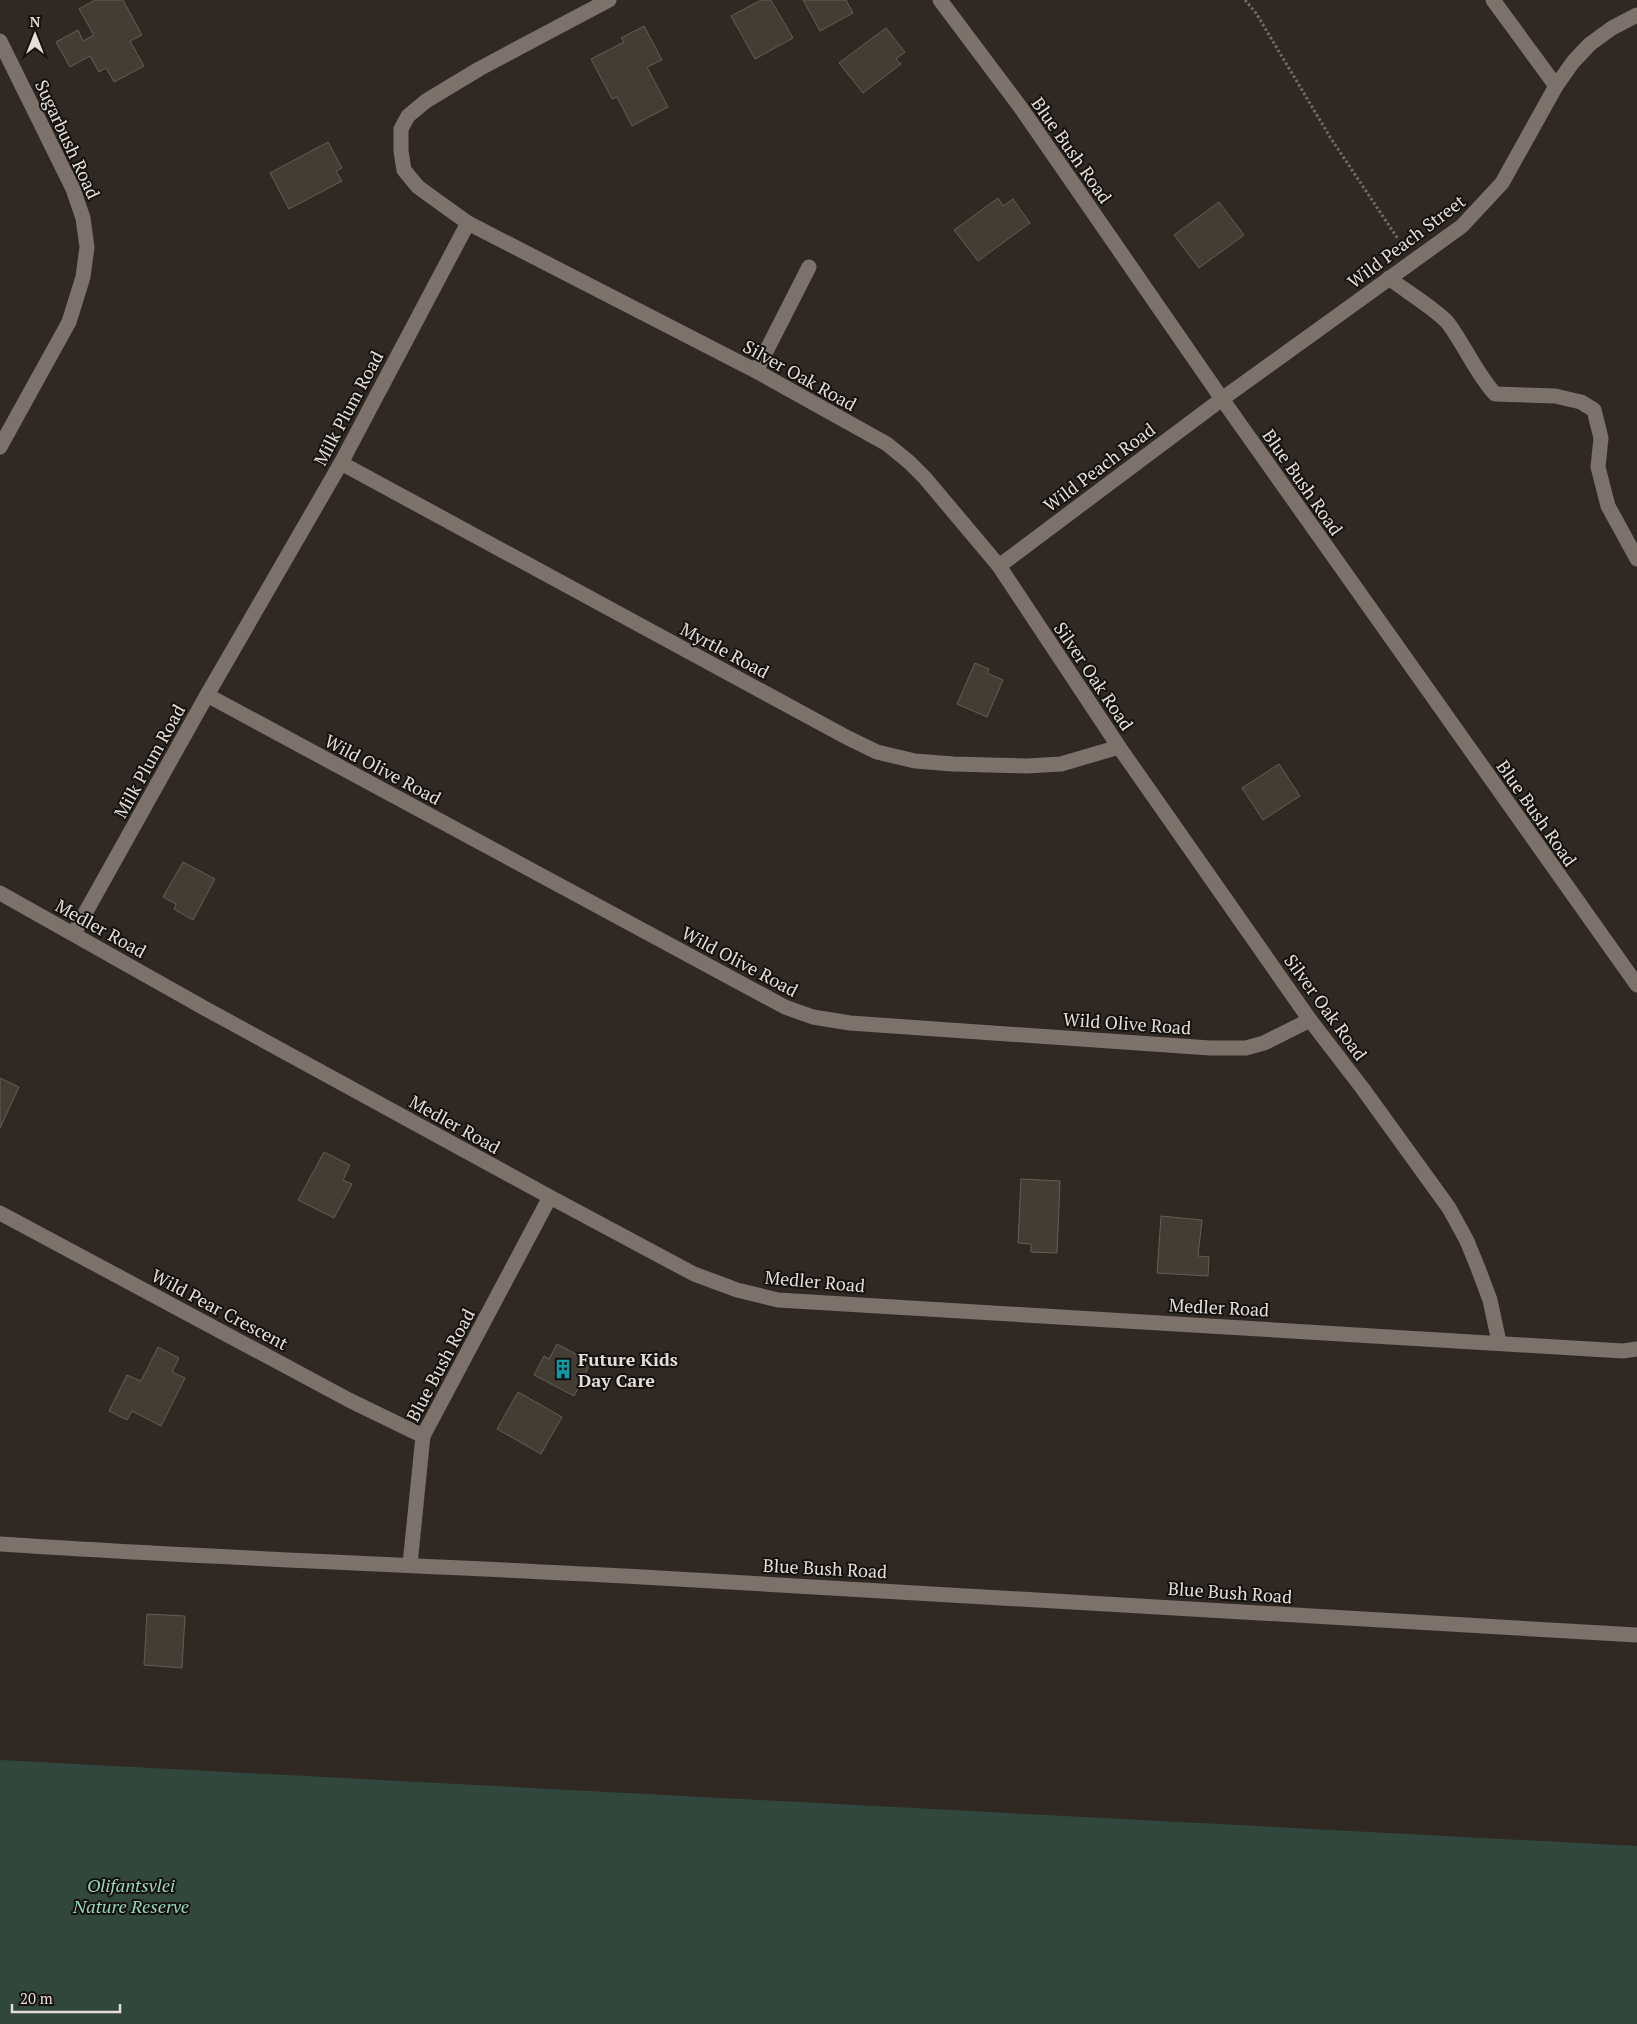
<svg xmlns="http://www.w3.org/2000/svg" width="1637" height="2024" font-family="'PT Serif',serif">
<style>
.green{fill:#31473d}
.building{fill:#433d34;stroke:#645d54}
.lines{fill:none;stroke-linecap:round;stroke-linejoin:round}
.path{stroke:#726b65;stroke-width:3;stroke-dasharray:2.5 2.5;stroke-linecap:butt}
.street{stroke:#7c726b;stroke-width:15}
.labels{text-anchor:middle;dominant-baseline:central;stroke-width:4;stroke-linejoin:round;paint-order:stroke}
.street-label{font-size:18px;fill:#e4deda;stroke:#15110f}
.poi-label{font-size:18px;font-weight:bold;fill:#e4deda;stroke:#15110f;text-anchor:start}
.park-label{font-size:18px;font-style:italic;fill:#95d8ba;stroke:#15110f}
</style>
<rect width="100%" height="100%" fill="#302822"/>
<path class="green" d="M 0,1760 L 1637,1846 L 1637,2024 L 0,2024 Z"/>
<g class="building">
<path d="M 95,0 L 123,0 L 142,35 L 130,41 L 144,66 L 114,82 L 106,68 L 99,72 L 90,56 L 70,67 L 56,42 L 78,30 L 83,41 L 94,35 L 79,9 Z"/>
<path d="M 761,0 L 771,0 L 793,38 L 755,59 L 731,16 Z"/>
<path d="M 803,0 L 846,0 L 853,13 L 820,31 Z"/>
<path d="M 644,26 L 662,60 L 647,67 L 668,107 L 632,126 L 617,97 L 612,99 L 591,59 L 624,42 L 621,38 Z"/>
<path d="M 886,28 L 905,52 L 896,59 L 901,64 L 863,93 L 839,63 Z"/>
<path d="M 328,142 L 342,168 L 336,171 L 342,181 L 289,209 L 270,173 Z"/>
<path d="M 998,198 L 1003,206 L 1013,199 L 1030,223 L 978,261 L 954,230 Z"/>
<path d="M 1219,202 L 1244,235 L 1199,268 L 1174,235 Z"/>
<path d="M 975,663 L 989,669 L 987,673 L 1003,680 L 987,717 L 957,704 Z"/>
<path d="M 1279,764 L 1300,796 L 1263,820 L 1242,788 Z"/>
<path d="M 183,862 L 215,879 L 193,920 L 174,909 L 176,904 L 163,897 Z"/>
<path d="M 0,1078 L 19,1087 L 0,1128 Z"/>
<path d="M 324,1152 L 350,1165 L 343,1180 L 352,1184 L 334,1218 L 298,1200 Z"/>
<path d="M 1021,1179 L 1060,1181 L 1057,1253 L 1031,1252 L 1031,1244 L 1018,1243 Z"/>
<path d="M 1161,1216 L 1202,1220 L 1198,1256 L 1209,1257 L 1208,1276 L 1157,1273 Z"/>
<path d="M 557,1344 L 591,1362 L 574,1396 L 534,1375 L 544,1356 L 549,1359 Z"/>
<path d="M 158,1347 L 179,1358 L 172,1372 L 185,1378 L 161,1426 L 132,1411 L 127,1420 L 109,1411 L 127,1375 L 141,1381 Z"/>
<path d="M 518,1392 L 562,1417 L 541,1454 L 497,1429 Z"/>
<path d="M 147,1614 L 185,1616 L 182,1668 L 144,1665 Z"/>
</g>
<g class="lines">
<path class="path" d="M 1245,0 L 1256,13 L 1330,137 L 1398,239"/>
<g class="street">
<path d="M 609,0 L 479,69 L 426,101 L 408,116 L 401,129 L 401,151 L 404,170 L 418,187 L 468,223 L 756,371 L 887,444 L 909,462 L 925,478 L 999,566 L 1119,747 L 1310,1020 L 1363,1089 L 1449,1208 L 1467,1241 L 1478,1268 L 1490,1300 L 1499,1342"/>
<path d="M 940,0 L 1021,108 L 1222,399 L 1637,985"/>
<path d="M 1493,0 L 1556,86"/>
<path d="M 0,41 L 73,189 L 83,218 L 87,247 L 83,277 L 69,322 L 0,447"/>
<path d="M 1389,278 C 1404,290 1437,310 1448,323 C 1465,346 1476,373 1495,394 L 1555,396 L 1581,402 L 1594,410 L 1601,438 L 1598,467 L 1608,506 L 1637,559"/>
<path d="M 756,371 L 809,267"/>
<path d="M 341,463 L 848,738 L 877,752 L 915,761 L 953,764 L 1027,766 L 1061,764 L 1119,747"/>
<path d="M 999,566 L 1222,399 L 1462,226 L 1502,183 L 1556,86 L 1573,62 L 1590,44 L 1612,28 L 1637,15"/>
<path d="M 207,695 L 785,1007 L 813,1017 L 850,1023 L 1210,1048 L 1246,1048 L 1264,1043 L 1310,1020"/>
<path d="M 0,893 L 206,1009 L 550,1197 L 694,1274 L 737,1290 L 778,1300 L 1623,1351 L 1637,1349"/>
<path d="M 74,933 L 207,695 L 341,463 L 468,223"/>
<path d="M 0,1213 L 349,1400 L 423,1436"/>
<path d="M 0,1544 C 208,1558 417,1565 625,1576 C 963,1594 1300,1616 1637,1635"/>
<path d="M 410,1564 L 423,1436 L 550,1197"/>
</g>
</g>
<defs>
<symbol id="building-bare" viewBox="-9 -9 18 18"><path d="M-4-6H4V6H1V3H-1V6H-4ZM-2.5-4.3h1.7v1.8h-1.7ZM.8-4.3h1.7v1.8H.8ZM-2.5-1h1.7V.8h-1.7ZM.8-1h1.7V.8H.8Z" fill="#0f9aa8" stroke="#15110f" stroke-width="2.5" paint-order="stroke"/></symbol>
</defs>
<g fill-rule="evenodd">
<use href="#building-bare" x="549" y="1355" width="28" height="28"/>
</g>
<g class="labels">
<g class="street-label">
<text transform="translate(68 139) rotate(65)">Sugarbush Road</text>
<text transform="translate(1072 150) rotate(55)">Blue Bush Road</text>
<text transform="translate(1406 241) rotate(-37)">Wild Peach Street</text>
<text transform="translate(800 375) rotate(29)">Silver Oak Road</text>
<text transform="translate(348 408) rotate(-62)">Milk Plum Road</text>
<text transform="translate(1099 467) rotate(-37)">Wild Peach Road</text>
<text transform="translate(1303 482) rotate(55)">Blue Bush Road</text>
<text transform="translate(725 650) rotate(28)">Myrtle Road</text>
<text transform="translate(1094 676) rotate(56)">Silver Oak Road</text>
<text transform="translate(149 761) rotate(-61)">Milk Plum Road</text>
<text transform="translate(383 769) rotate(28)">Wild Olive Road</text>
<text transform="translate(1537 813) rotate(55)">Blue Bush Road</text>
<text transform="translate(101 928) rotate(29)">Medler Road</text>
<text transform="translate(740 961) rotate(28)">Wild Olive Road</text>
<text transform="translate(1326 1007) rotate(54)">Silver Oak Road</text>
<text transform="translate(1127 1023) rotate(4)">Wild Olive Road</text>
<text transform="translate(455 1124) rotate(29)">Medler Road</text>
<text transform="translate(815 1281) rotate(5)">Medler Road</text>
<text transform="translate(1219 1307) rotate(3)">Medler Road</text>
<text transform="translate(220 1309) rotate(28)">Wild Pear Crescent</text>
<text transform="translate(440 1365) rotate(-62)">Blue Bush Road</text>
<text transform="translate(825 1568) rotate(3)">Blue Bush Road</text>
<text transform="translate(1230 1592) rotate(4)">Blue Bush Road</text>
</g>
<g class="poi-label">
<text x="578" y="1359">Future Kids<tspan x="578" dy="21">Day Care</tspan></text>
</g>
<g class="park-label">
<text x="131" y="1885">Olifantsvlei<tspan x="131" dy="21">Nature Reserve</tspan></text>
</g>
</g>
<g transform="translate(35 35)" stroke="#15110f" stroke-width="4" paint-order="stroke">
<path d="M0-4L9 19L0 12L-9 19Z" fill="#e4deda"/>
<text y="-8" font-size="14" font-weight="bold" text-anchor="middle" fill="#e4deda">N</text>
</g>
<path d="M12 2004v8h108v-8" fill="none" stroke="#e4deda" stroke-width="2.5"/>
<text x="20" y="2004" font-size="15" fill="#e4deda" stroke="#15110f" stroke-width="4" paint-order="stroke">20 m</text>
</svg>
